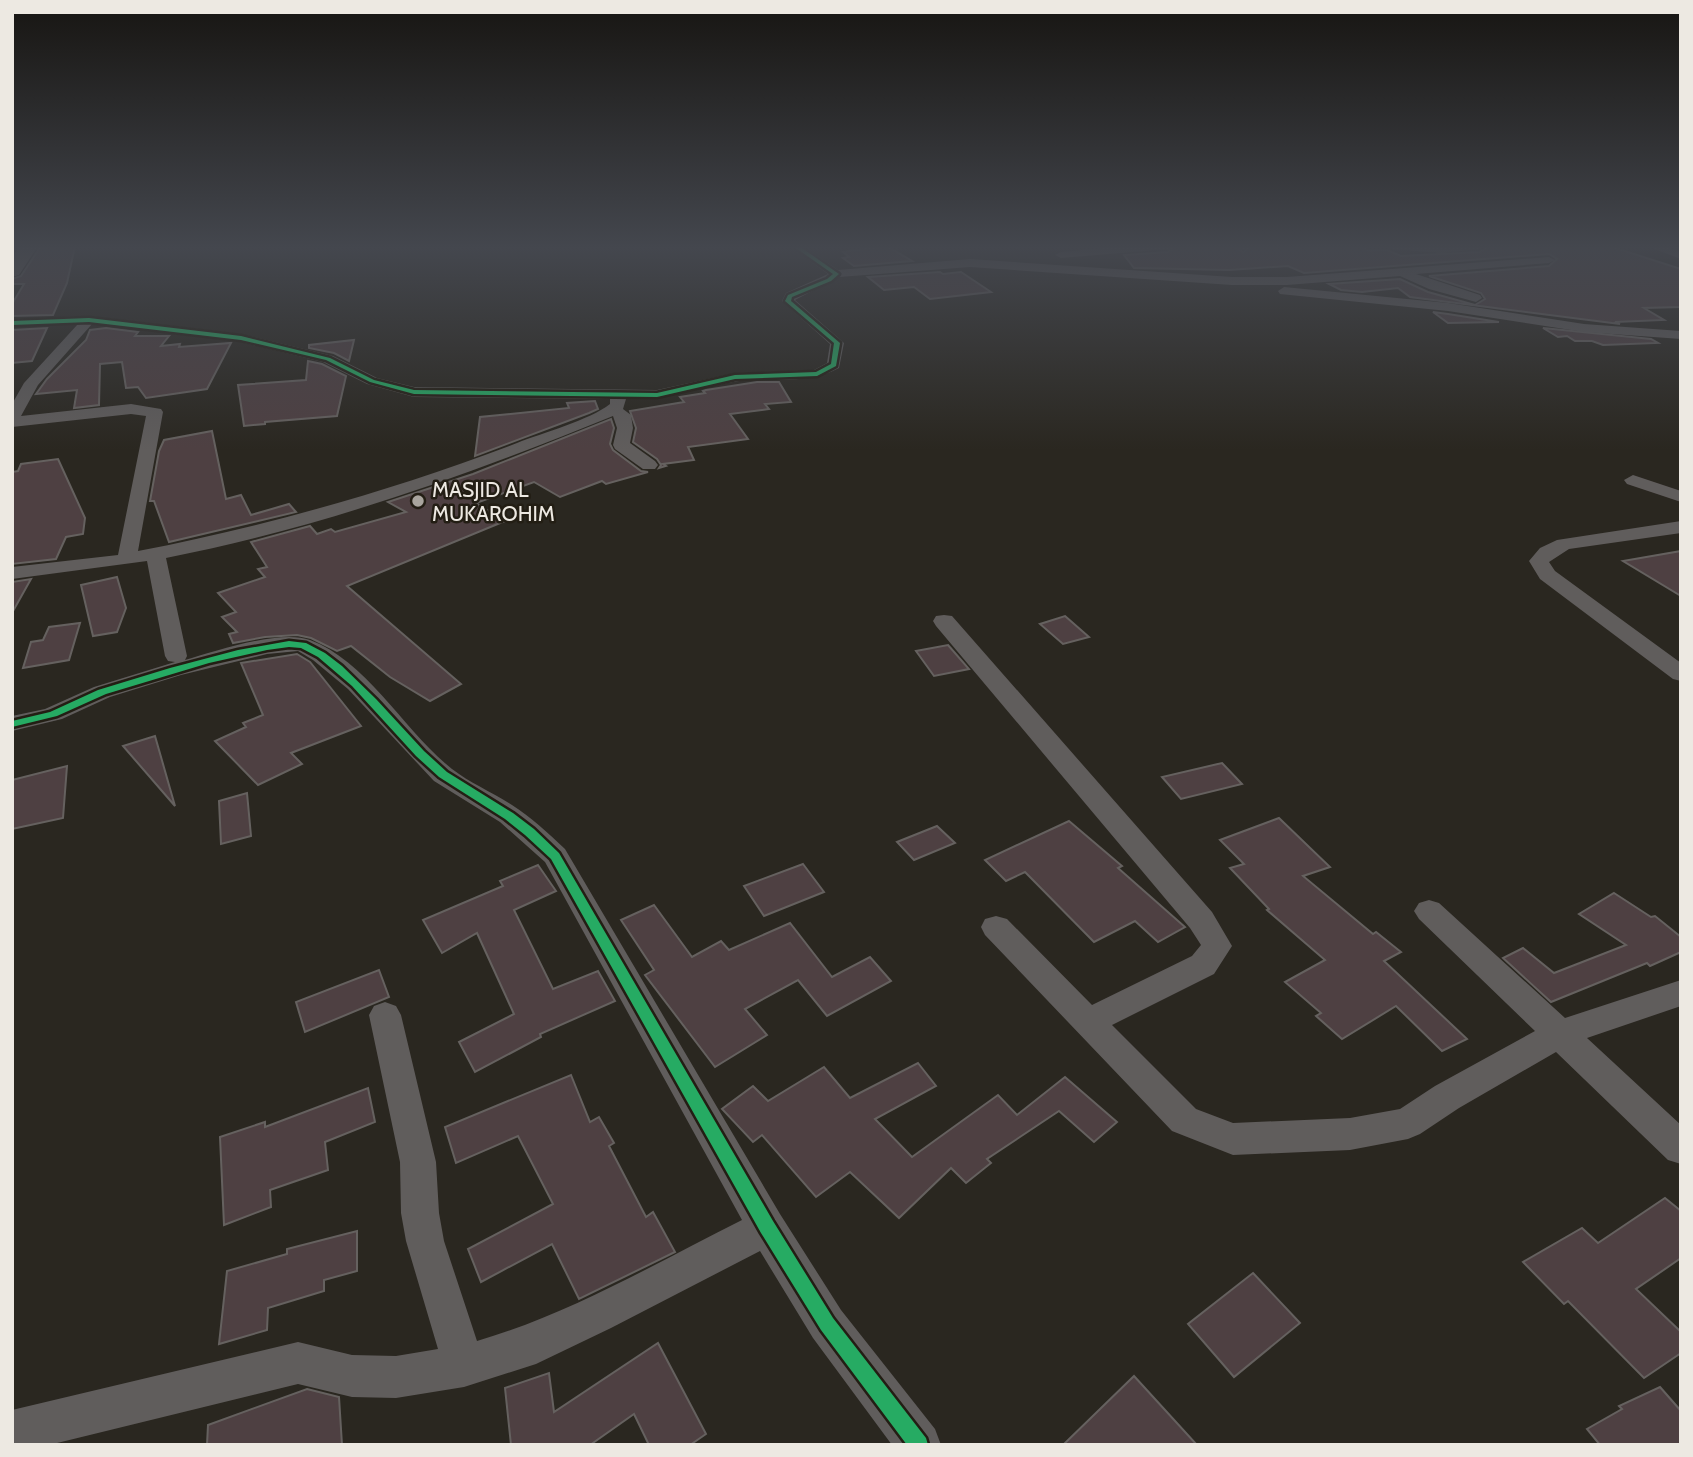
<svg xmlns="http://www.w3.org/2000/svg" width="1693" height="1457" font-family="Cabin,sans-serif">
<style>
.building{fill:#4e4042;stroke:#65615f;stroke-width:2}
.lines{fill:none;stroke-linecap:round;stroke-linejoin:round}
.minor{fill:#605d5c;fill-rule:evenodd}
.primary{fill:#615d5a;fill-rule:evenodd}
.cycleway-casing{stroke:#231e14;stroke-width:5}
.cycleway{fill:#26ab63;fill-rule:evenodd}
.poi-dot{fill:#a9a59e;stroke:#231e14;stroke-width:2.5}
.labels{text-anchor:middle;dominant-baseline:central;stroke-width:5;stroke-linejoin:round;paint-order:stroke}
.far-poi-label{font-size:21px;fill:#ede9e2;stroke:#231e14;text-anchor:start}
</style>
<rect width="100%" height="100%" fill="#2a2720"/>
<g class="building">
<path d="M 47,246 L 75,246 L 67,283 L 53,315 L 12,316 L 12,304 L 24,284 L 12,284 L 12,279 L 21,276 L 39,249 Z"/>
<path d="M 887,246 L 912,261 L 854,266 L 843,258 L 849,257 L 843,252 Z"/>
<path d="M 1176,246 L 1234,246 L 1243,252 L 1252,246 L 1360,246 L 1369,251 L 1387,250 L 1401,256 L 1480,252 L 1488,246 L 1609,246 L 1681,269 L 1681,307 L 1644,308 L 1664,320 L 1615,322 L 1620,324 L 1410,297 L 1398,288 L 1362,292 L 1341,290 L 1329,284 L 1400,279 L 1428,292 L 1475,305 L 1485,299 L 1481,293 L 1429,276 L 1549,266 L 1557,259 L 1549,254 L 1304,273 L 1288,266 L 1229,270 L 1134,268 L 1124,255 L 1168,252 Z"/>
<path d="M 940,272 L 943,274 L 961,272 L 991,292 L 930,299 L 914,287 L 884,290 L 868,277 Z"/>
<path d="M 1433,312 L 1448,314 L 1499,322 L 1448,323 Z"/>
<path d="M 47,328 L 32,361 L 12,363 L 12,330 Z"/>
<path d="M 106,328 L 138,332 L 135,336 L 169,336 L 161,346 L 180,344 L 179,347 L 231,343 L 207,389 L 146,398 L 138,387 L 126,388 L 122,362 L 100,364 L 99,405 L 74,408 L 77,390 L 36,394 L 47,379 L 86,340 L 90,330 Z"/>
<path d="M 1543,328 L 1651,339 L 1658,343 L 1603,345 L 1592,341 L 1575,341 L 1567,336 L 1558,337 Z"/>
<path d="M 354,340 L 349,361 L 334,353 L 309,348 L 309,345 Z"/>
<path d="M 308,361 L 322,364 L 346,376 L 337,416 L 265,422 L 265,424 L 244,426 L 238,385 L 306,380 Z"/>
<path d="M 757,382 L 779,382 L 791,402 L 765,404 L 769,409 L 730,414 L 748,439 L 688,447 L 694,460 L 663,464 L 666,466 L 659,468 L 661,465 L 657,459 L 633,442 L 636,428 L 630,411 L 684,402 L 680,397 L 705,393 L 703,391 L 706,390 Z"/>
<path d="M 595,401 L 598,409 L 589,413 L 475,456 L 480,417 L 569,408 L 567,403 Z"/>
<path d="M 611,419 L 614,428 L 610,444 L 613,450 L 641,471 L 648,472 L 606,484 L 602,481 L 560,497 L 534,482 L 476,503 L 505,521 L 347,586 L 461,684 L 430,701 L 390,677 L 351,646 L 337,651 L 311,638 L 297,635 L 265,637 L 233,643 L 229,634 L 237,632 L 222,617 L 236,612 L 218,593 L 265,577 L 258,569 L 267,567 L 251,542 L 310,526 L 317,534 L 331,529 L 335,532 L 406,512 L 388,502 L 473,474 Z"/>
<path d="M 212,431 L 226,499 L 241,495 L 251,515 L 289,504 L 296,512 L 169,542 L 154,501 L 150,501 L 159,451 L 164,440 Z"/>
<path d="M 58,459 L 85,518 L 83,534 L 66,537 L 56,559 L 12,564 L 12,472 L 18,471 L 21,464 Z"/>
<path d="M 1681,551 L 1681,596 L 1623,561 Z"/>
<path d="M 117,577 L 126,608 L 117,632 L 93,636 L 81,585 Z"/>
<path d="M 31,579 L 12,613 L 12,582 Z"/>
<path d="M 1065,616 L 1089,637 L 1063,644 L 1040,624 Z"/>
<path d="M 80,623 L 69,660 L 23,668 L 31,642 L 43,640 L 49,627 Z"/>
<path d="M 948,645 L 969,669 L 934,676 L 916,651 Z"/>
<path d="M 297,654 L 310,662 L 361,726 L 291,753 L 302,764 L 258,785 L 215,741 L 246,727 L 243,723 L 263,715 L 241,663 Z"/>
<path d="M 155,736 L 175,806 L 123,746 Z"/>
<path d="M 1222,763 L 1242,784 L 1181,799 L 1162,777 Z"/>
<path d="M 67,766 L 63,818 L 12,829 L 12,780 Z"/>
<path d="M 247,793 L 251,836 L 221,844 L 219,801 Z"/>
<path d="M 1279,818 L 1330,867 L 1303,876 L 1373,934 L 1376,932 L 1401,952 L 1384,961 L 1467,1039 L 1442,1051 L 1396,1006 L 1342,1039 L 1316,1016 L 1321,1013 L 1285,982 L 1325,960 L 1267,910 L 1269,909 L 1230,868 L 1244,864 L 1220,840 Z"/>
<path d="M 1069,821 L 1122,866 L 1118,868 L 1185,927 L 1158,942 L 1135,921 L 1094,942 L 1025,872 L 1006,881 L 985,860 Z"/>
<path d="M 937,826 L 955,843 L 914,860 L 897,842 Z"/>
<path d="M 803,864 L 824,892 L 764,916 L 744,886 Z"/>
<path d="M 538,865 L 556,891 L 514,910 L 553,989 L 598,971 L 615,1001 L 540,1034 L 541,1037 L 475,1072 L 459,1042 L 514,1014 L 477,933 L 442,953 L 423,920 L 503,886 L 500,881 Z"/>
<path d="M 1614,893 L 1651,917 L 1655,916 L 1681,937 L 1681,952 L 1650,966 L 1647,963 L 1551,1002 L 1503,958 L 1523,948 L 1554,973 L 1626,945 L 1579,914 Z"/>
<path d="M 654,905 L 692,957 L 721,941 L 729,950 L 790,923 L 832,977 L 870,957 L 891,981 L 827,1016 L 798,980 L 745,1009 L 767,1035 L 715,1067 L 645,975 L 654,970 L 621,920 Z"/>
<path d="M 379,970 L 389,997 L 305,1032 L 296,1002 Z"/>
<path d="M 918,1063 L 936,1086 L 875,1119 L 912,1157 L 998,1095 L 1017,1115 L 1065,1077 L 1117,1122 L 1094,1142 L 1059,1111 L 987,1159 L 991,1163 L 966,1183 L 951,1168 L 899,1218 L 850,1172 L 816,1197 L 762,1135 L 753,1142 L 722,1109 L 753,1086 L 768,1101 L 824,1067 L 850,1098 Z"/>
<path d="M 571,1075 L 590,1122 L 599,1117 L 614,1143 L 609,1146 L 646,1217 L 653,1212 L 675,1252 L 579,1299 L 552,1244 L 481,1282 L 468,1249 L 553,1204 L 518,1136 L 456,1163 L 445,1127 Z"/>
<path d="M 368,1088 L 375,1122 L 325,1142 L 328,1170 L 270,1190 L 271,1207 L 224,1225 L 220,1137 L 265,1122 L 265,1127 Z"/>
<path d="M 1665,1198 L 1681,1211 L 1681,1258 L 1636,1289 L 1681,1332 L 1681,1353 L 1644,1378 L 1568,1301 L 1564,1304 L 1523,1262 L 1582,1228 L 1598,1243 Z"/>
<path d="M 357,1231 L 357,1271 L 324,1280 L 324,1291 L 268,1308 L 267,1330 L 219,1344 L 227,1271 L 287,1254 L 287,1249 Z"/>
<path d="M 1253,1273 L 1300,1323 L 1234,1377 L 1188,1324 Z"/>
<path d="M 658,1343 L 706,1434 L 690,1445 L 649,1445 L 634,1414 L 590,1445 L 511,1445 L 505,1388 L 549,1373 L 554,1412 Z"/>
<path d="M 1134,1376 L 1197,1445 L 1063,1445 Z"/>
<path d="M 1660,1387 L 1681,1411 L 1681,1445 L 1600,1445 L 1587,1429 L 1622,1409 L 1619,1406 Z"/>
<path d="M 307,1389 L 339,1397 L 342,1445 L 207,1445 L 208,1425 Z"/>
</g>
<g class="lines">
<g class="minor">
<path d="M 790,246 L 803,246 L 838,270 L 970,259 L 1232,277 L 1287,277 L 1549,257 L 1555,260 L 1549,263 L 1416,274 L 1480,295 L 1482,298 L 1476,302 L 1429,289 L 1400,276 L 1287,285 L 1232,285 L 970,267 L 839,277 L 795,300 L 844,343 L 839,368 C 804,387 770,375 733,382 C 693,389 667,400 626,399 L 623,409 L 631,415 L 633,428 L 630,443 L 655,461 L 658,465 L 655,469 L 643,469 L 615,449 L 613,445 L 617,428 L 613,416 C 468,475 320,528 166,558 L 187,656 L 185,660 C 216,651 280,629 310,640 C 367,661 405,732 452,769 C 470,783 492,792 512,805 C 531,817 548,833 565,849 L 780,1214 L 841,1310 L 935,1429 L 941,1445 L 892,1445 L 813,1338 L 760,1251 L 611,1328 L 536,1364 L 464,1387 L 396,1398 L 352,1397 L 298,1384 L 49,1445 L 12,1445 L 12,1410 L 298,1342 L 352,1355 L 396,1356 L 438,1349 L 406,1241 L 401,1213 L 400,1162 L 369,1015 L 374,1006 L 385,1002 L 396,1006 L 401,1015 L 436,1162 L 439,1213 L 444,1241 L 477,1341 C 570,1314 656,1263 742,1220 L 545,862 L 500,822 L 434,781 L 348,689 L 313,660 L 298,651 L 267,654 L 181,675 L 110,697 L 62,719 L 12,731 L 12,716 L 45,709 L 94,687 L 175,662 L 168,661 L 165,656 L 147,561 L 12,579 L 12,567 L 118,555 L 146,416 L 131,414 L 12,427 L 12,404 L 24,383 L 78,324 L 12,327 L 12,319 L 89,316 L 241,334 L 333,356 L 377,378 L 414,387 L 657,390 L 735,373 L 814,370 L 827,363 L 830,344 L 782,301 L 786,293 L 828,274 ZM 92,324 L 241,342 L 323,362 L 367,384 L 414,397 L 610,399 L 610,404 C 590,420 542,433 517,443 C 394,490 267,526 138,551 L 163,412 L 161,409 L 131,404 L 21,416 L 38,385 Z"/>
<path d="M 1125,246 L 1173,246 L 1168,249 L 1061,258 L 1055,255 L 1061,252 Z"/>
<path d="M 1237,246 L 1250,246 L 1242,250 Z"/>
<path d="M 1386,246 L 1485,246 L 1480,249 L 1441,253 L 1391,249 Z"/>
<path d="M 1647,246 L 1664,246 L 1681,252 L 1681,259 Z"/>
<path d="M 1284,287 L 1448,303 L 1584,324 L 1681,331 L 1681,339 L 1584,332 L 1448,311 L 1280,294 L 1278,291 Z"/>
<path d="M 1633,475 L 1681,491 L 1681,502 L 1627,484 L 1624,480 Z"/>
<path d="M 1681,521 L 1681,533 L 1569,549 L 1549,562 L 1555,571 L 1681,663 L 1681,681 L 1673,679 L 1540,579 L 1529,561 L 1540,548 L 1557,540 Z"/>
<path d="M 944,615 L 952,616 L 1212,912 L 1232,946 L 1214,974 L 1112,1025 L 1196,1109 L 1233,1123 L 1350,1118 L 1400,1109 L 1435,1086 L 1535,1031 L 1419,919 L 1414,911 L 1419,903 L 1429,900 L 1439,903 L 1565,1018 L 1681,980 L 1681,1006 L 1587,1038 L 1681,1125 L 1681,1164 L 1668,1160 L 1556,1052 L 1459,1108 L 1420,1134 L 1408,1139 L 1350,1150 L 1233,1155 L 1172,1131 L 985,935 L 981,927 L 985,919 L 996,916 L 1007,919 L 1092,1005 L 1192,956 L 1201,945 L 1190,928 L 936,626 L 933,621 L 936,616 Z"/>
</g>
<path class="primary" d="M 20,246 L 38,246 L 19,275 L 12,277 L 12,257 Z"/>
<defs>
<g id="cycleway">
<path d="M 793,246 L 799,246 L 839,274 L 831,281 L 792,297 L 791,301 L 840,343 L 836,366 L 817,376 L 735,379 L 657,397 L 414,394 L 370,382 L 326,360 L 241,340 L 89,322 L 12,325 L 12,321 L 89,318 L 241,336 L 330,358 L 374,380 L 414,390 L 657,393 L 735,375 L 816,372 L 831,364 L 834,343 L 785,301 L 788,295 L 827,279 L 833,274 Z"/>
<path d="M 289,641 L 306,643 L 325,653 L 342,666 L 376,699 L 424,751 L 447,772 L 513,813 L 534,829 L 559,853 L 773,1221 L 833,1318 L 926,1438 L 928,1445 L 907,1445 L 821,1330 L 761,1233 L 551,859 L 525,835 L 505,819 L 439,777 L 416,756 L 352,686 L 318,657 L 301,648 L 289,647 L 267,650 L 209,663 L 106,694 L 57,716 L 12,727 L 12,721 L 50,712 L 98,690 L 170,668 L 238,650 Z"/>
</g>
</defs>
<use href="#cycleway" class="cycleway-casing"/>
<use href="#cycleway" class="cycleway"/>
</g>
<linearGradient id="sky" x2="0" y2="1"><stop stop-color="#171512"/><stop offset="0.55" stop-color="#44474e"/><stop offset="1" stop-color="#44474e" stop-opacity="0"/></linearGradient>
<rect width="1693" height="450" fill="url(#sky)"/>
<circle class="poi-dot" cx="418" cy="501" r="7"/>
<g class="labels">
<g class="far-poi-label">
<text x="432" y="489">MASJID AL<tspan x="432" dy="24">MUKAROHIM</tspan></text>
</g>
</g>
<rect width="1693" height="1457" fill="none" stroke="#ede9e2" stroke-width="28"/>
</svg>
